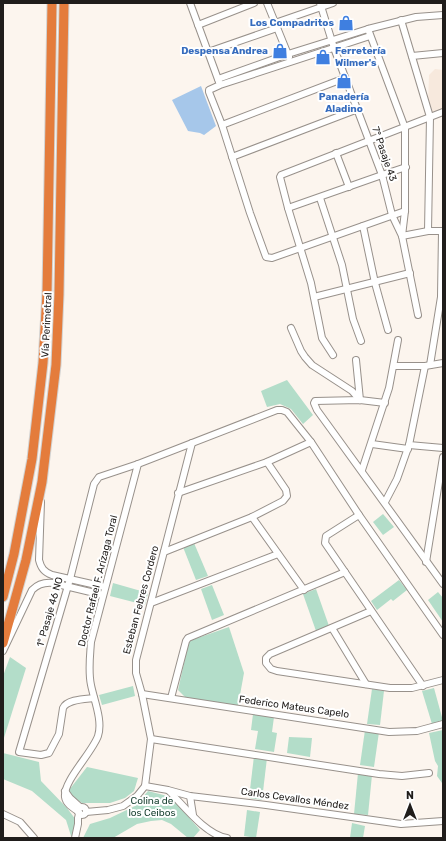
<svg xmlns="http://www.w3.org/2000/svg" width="446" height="841" font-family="Rubik,sans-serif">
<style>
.built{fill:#f7e9dd}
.green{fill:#b3ddc9}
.water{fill:#a6c7ea}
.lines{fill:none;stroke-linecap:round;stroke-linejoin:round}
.minor-casing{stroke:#98918b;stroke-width:8}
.highway-casing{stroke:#d2d2d1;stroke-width:11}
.minor{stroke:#fff;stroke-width:6}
.highway{stroke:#e47c3c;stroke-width:9}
.labels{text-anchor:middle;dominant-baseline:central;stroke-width:4;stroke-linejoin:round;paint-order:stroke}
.shop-label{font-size:10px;font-weight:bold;fill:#366cbe;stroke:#fff;text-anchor:end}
.street-label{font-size:10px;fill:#201d1b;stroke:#fff}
.park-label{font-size:10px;fill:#143d2d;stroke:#fff}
</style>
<rect width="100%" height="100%" fill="#fcf5ee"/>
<path class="built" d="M 435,69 L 443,70 L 443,108 L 431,113 L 428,104 L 429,75 Z"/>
<g class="green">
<path d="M 287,380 L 313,415 L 303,424 L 291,409 L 280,404 L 267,407 L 261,391 Z"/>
<path d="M 383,514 L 394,527 L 383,535 L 373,522 Z"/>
<path d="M 194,543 L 208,576 L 196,580 L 183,547 Z"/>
<path d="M 399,580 L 407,590 L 393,601 L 391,599 L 377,610 L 371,601 Z"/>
<path d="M 113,583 L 148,593 L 145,605 L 110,596 Z"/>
<path d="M 212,585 L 224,615 L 212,620 L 201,589 Z"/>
<path d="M 316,589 L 329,626 L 316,631 L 303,594 Z"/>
<path d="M 438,592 L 443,598 L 443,622 L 428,600 Z"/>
<path d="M 229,627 L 244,673 L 238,706 L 185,697 L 178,690 L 189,641 Z"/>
<path d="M 10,657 L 26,668 L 3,741 L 3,676 Z"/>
<path d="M 133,686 L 135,696 L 102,705 L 99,695 Z"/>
<path d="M 434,688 L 443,721 L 432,724 L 422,691 Z"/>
<path d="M 372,689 L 384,691 L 380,725 L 367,724 Z"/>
<path d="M 253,714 L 274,717 L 272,732 L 277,733 L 274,752 L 255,749 L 258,731 L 251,730 Z"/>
<path d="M 365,730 L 379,732 L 374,767 L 360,765 Z"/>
<path d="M 443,730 L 443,793 L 442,783 L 437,776 L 438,766 L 435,761 L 429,733 Z"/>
<path d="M 289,737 L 312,738 L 310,757 L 287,753 Z"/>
<path d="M 3,753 L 39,762 L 41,781 L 67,808 L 76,820 L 74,837 L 71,836 L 66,820 L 32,791 L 3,779 Z"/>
<path d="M 254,756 L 267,758 L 262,800 L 249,798 Z"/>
<path d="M 87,767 L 138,778 L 134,791 L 125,798 L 110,803 L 82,803 L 72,796 L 69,790 Z"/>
<path d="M 358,773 L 372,775 L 368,815 L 354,814 Z"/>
<path d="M 148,791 L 171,797 L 200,830 L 193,838 L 188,838 L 171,824 L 162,820 L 151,821 L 137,824 L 113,838 L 83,838 L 90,824 L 110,818 L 135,806 Z"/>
<path d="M 247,810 L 260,812 L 256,838 L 244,836 Z"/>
<path d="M 352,823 L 365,826 L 363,838 L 350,838 Z"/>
</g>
<path class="water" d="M 201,86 L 216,126 L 204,135 L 200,133 L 188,131 L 172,100 Z"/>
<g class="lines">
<defs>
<g id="minor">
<path d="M 190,3 L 219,82"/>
<path d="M 267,3 L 289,57"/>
<path d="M 320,3 L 334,48 L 382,175 L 392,215 L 402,236 L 418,315"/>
<path d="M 401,20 L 430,117 L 428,231"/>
<path d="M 275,23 L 333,3"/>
<path d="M 198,25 L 254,3"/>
<path d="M 368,29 L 405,128 L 405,211 L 402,236 L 428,231 L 443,231"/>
<path d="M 370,36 L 220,85 L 209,90 L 209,92 L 222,125 L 250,213 L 266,257 L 272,258 L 405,211"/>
<path d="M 208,52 L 277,28"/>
<path d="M 412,56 L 443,53"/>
<path d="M 218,79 L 288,54 L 368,29 L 416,17 L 443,15"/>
<path d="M 222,125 L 345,78"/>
<path d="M 336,153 L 349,187"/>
<path d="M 232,157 L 358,109"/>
<path d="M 320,198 L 342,265 L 353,319 L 361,341"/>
<path d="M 288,208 L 382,175 L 406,167"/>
<path d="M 363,226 L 375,283 L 388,330"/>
<path d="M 314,297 L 410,273"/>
<path d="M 291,328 L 301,351 L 305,357 L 312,365 L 352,391 L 360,400 L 356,360"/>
<path d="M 333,355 L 322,338 L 311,283 L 288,208 L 280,177 L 281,175 L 443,112"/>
<path d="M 430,365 L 441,297 L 442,232"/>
<path d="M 394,366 L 425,366 L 443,363"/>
<path d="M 385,403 L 360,400 L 315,401 L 314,403 L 317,410 L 443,584"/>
<path d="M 372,444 L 408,449"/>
<path d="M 409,445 L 443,448"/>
<path d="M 362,470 L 389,388 L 398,340"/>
<path d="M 178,493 L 267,462 L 311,442"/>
<path d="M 41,502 L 39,560 C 41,568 44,572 52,575 L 105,587"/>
<path d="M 385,502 L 397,479 L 409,445 L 425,366"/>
<path d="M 359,515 L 326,536 L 325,543 L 423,686"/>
<path d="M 252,517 L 304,590"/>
<path d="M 164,552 L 252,517 L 283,501 L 287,496 L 286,490 L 267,462"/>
<path d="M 426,562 L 443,457"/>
<path d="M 151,603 L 278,554"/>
<path d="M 371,611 L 270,654 L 266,658 L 266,663 L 271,669 L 277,671 L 390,688 L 412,688 L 443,680"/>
<path d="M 332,628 L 366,684"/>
<path d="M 3,651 L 32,590 C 38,584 44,582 53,583 L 103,595"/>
<path d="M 142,694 L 389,732 L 417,731 L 443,724"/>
<path d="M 94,698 C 85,699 67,699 63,708 L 59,734 L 49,753 L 41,755 L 19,752 L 70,579 L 94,484 L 99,477 L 138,464 L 277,410 L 282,410 L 287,412 L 311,442 L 359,515 L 443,635"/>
<path d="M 171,698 L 186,641 L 188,638 L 345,572"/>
<path d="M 151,739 L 379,774 L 402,776 L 429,773"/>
<path d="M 145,786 L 168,790 L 190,796 L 266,805 L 401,824 L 443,821"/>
<path d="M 65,791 L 70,798 L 80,807"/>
<path d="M 169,791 C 184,806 206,835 227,838"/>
<path d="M 190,796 L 193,815"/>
<circle cx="82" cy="811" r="4"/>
<path d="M 79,812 C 73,808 66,804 65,797 C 63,781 92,753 98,736 C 103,721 94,700 91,685 C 88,671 90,657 91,642 L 138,464"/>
<path d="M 86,812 L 108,810 L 123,806 L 137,796 L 145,786 L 151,739 L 142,694 L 136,673 L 136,660 L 192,443"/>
<path d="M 3,814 L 20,822 L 34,838"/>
<path d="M 75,838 L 78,824 L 78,818 L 79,814"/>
</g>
<g id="highway">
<path d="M 3,597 L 14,554 L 32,459 L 43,363 L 47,293 L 52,3"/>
<path d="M 3,643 L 26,560 L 42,482 L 56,365 L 59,294 L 64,3"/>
</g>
</defs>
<use href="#minor" class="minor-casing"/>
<use href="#highway" class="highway-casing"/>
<use href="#minor" class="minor"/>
<use href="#highway" class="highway"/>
</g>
<defs>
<symbol id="shop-bare" viewBox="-9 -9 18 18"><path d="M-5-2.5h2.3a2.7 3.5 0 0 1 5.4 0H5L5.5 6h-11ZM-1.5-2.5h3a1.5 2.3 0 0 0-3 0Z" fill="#3f7fe0" stroke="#fff" stroke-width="2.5" paint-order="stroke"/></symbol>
</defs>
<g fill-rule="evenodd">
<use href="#shop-bare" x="335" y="12" width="22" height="22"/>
<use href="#shop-bare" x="269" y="40" width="22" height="22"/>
<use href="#shop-bare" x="312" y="46" width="22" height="22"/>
<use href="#shop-bare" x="333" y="70" width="22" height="22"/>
</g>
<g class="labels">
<g class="shop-label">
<text x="334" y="23">Los Compadritos</text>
<text x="268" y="51">Despensa Andrea</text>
<text x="335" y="51" text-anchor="start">Ferretería<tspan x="335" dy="12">Wilmer's</tspan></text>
<text x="344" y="97" text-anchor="middle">Panadería<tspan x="344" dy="12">Aladino</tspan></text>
</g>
<g class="street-label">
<text transform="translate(384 154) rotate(71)">7° Pasaje 43</text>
<text transform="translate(47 325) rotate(-87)">Vía Perimetral</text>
<text transform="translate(98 581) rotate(-76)">Doctor Rafael F. Arízaga Toral</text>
<text transform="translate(141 600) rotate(-75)">Esteban Febres Cordero</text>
<text transform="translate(50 612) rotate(-74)">1° Pasaje 46 NO</text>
<text transform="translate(294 707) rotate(8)">Federico Mateus Capelo</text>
<text transform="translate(295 799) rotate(8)">Carlos Cevallos Méndez</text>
</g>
<g class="park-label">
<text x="152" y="801">Colina de<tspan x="152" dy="12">los Ceibos</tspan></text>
</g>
</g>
<rect width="446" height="841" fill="none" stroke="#201d1b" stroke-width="8"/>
<g transform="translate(410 805)" stroke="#ffffff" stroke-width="3" paint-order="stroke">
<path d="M0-3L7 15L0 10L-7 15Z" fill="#201d1b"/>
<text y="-6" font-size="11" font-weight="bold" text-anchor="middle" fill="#201d1b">N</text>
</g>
</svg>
